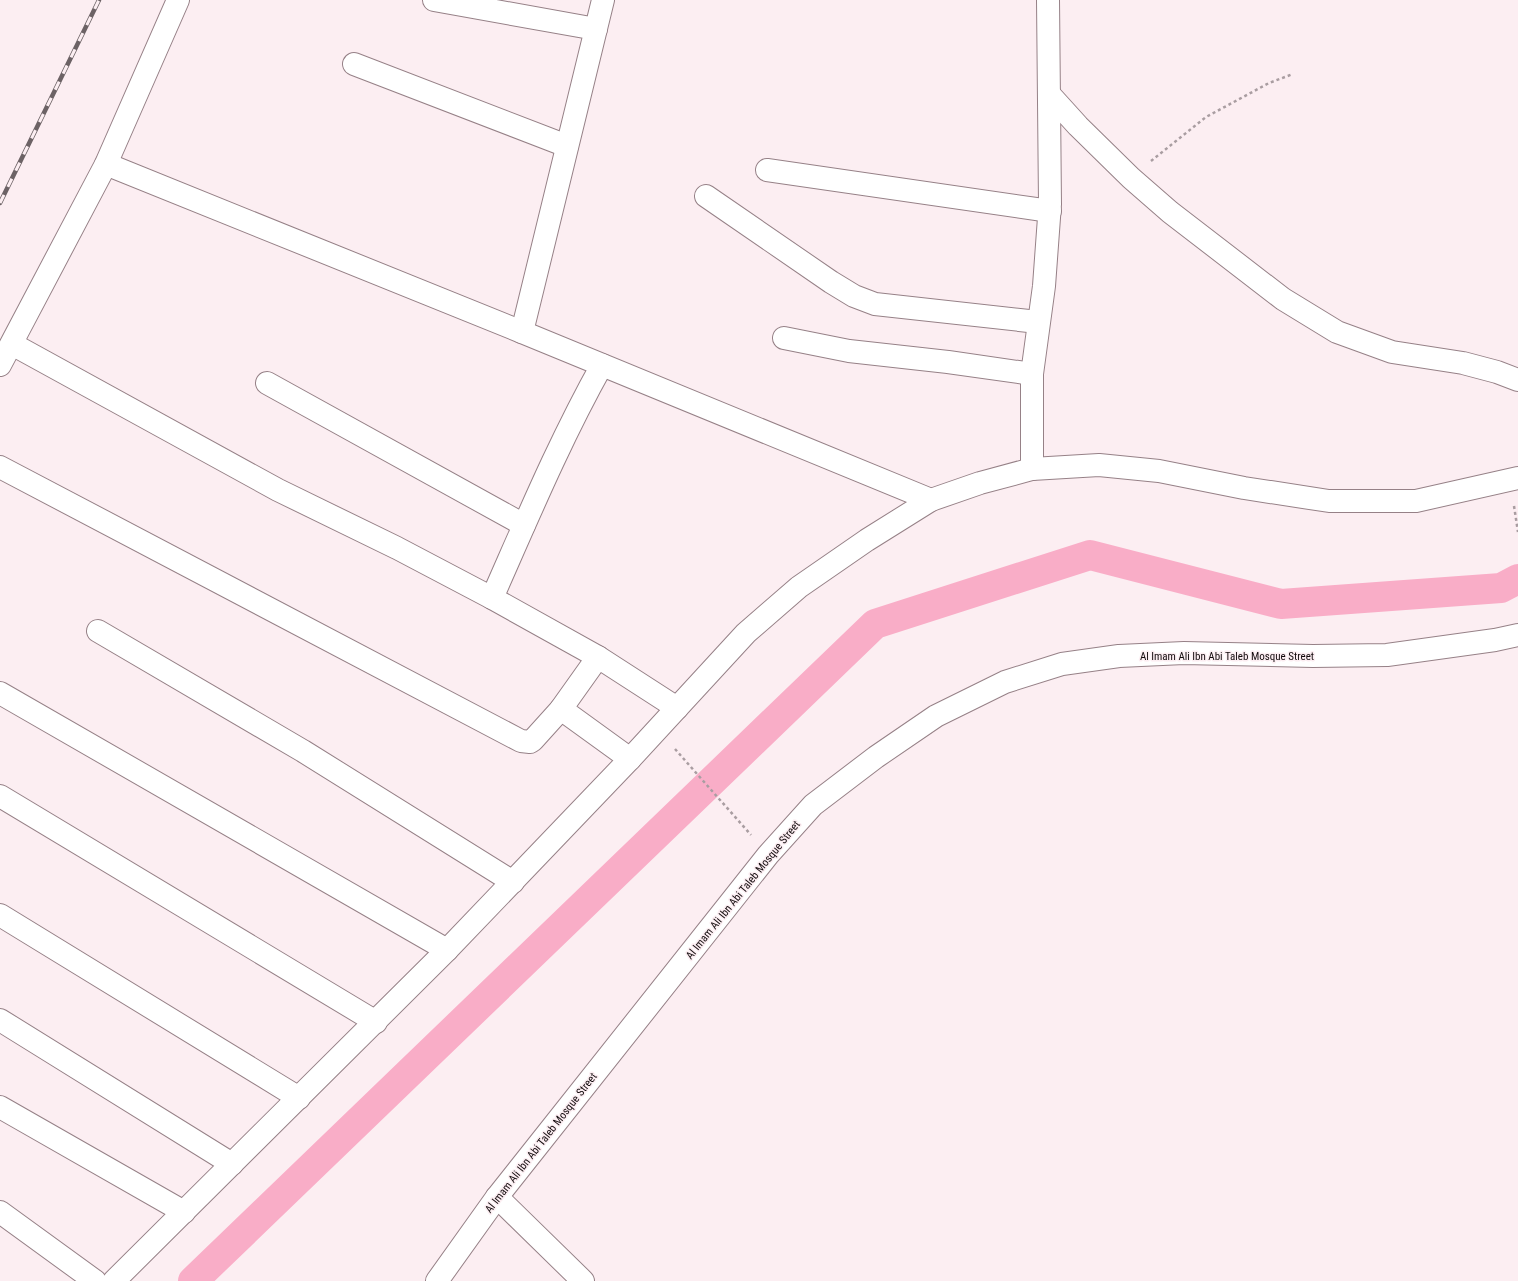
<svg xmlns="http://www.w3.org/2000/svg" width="1518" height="1281" font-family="'Roboto Condensed',sans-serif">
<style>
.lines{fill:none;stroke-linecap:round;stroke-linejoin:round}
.canal{stroke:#f9adc7;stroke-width:30}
.street-casing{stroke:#968187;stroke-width:24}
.secondary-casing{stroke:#968187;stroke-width:24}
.path{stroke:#a99da1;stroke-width:2.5;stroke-dasharray:3 3;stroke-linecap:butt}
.street{stroke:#fff;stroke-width:22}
.secondary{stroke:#fff;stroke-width:22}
.rail-casing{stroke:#6c6265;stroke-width:4.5}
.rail{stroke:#fceef2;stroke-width:3;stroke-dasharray:9;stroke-linecap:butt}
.labels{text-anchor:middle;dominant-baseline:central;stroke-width:3;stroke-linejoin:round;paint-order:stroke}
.street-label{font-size:11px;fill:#110a0c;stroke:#fceef2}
</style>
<rect width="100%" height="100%" fill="#fceef2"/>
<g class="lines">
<path class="canal" d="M 193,1281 L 875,624 L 1090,555 L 1281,604 L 1501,588 L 1518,579"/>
<defs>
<g id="street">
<path d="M 434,0 L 596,29"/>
<path d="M 354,64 L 567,146"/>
<path d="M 1049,94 L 1078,126 L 1131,178 L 1170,212 L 1283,299 L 1337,332 L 1392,352 L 1463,363 L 1497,372 L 1518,380"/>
<path d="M 106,164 L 522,332 L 931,500"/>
<path d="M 767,170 L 1050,211"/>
<path d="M 706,196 L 831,282 L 854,296 L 875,304 L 1038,322"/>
<path d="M 522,332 L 603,0"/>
<path d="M 784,338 L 849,351 L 948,362 L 1032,374"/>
<path d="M 12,344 L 278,490 L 397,548 L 492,598 L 598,657 L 561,709 L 630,759"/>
<path d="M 0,365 L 106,164 L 178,0"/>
<path d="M 267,383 L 524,525"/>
<path d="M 0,467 L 521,741 L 530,742 L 533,740 L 561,709"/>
<path d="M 1032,469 L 1032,374 L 1044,286 L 1050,204 L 1048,0"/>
<path d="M 492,598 C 527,519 560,440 602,365"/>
<path d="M 98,631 L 303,751 L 513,882"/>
<path d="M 598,657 L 677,708"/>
<path d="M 0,693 L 447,950"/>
<path d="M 0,796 L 376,1022"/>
<path d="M 0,915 L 299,1098"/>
<path d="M 0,1020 L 232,1164"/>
<path d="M 0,1107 L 184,1212"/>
<path d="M 497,1197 L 583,1281"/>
<path d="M 0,1212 L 95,1281"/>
<path d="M 114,1281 L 447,950 L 630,759 L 746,633 L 799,587 L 867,540 L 931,500 L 980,483 L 1032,469 L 1099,465 L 1159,471 L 1244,488 L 1329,501 L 1416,501 L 1518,478"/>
</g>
<path id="secondary" d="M 437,1281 L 497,1197 L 768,855 L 813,805 L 876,757 L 936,716 L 1005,682 L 1062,664 L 1119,656 L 1184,653 L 1313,656 L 1387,655 L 1495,640 L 1518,635"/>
</defs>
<use href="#street" class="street-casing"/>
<use href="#secondary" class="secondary-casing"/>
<g class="path">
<path d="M 1151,161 L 1206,117 L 1269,83 L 1293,74"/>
<path d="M 1514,506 L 1518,532"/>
<path d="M 675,749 L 751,835"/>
</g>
<use href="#street" class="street"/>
<use href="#secondary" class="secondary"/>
<defs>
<path id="rail" d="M 0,203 L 99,0"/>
</defs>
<use href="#rail" class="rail-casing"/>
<use href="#rail" class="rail"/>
</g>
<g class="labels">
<g class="street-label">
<text x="1227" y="656">Al Imam Ali Ibn Abi Taleb Mosque Street</text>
<text transform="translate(743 890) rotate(-51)">Al Imam Ali Ibn Abi Taleb Mosque Street</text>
<text transform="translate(541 1143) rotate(-52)">Al Imam Ali Ibn Abi Taleb Mosque Street</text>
</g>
</g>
</svg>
